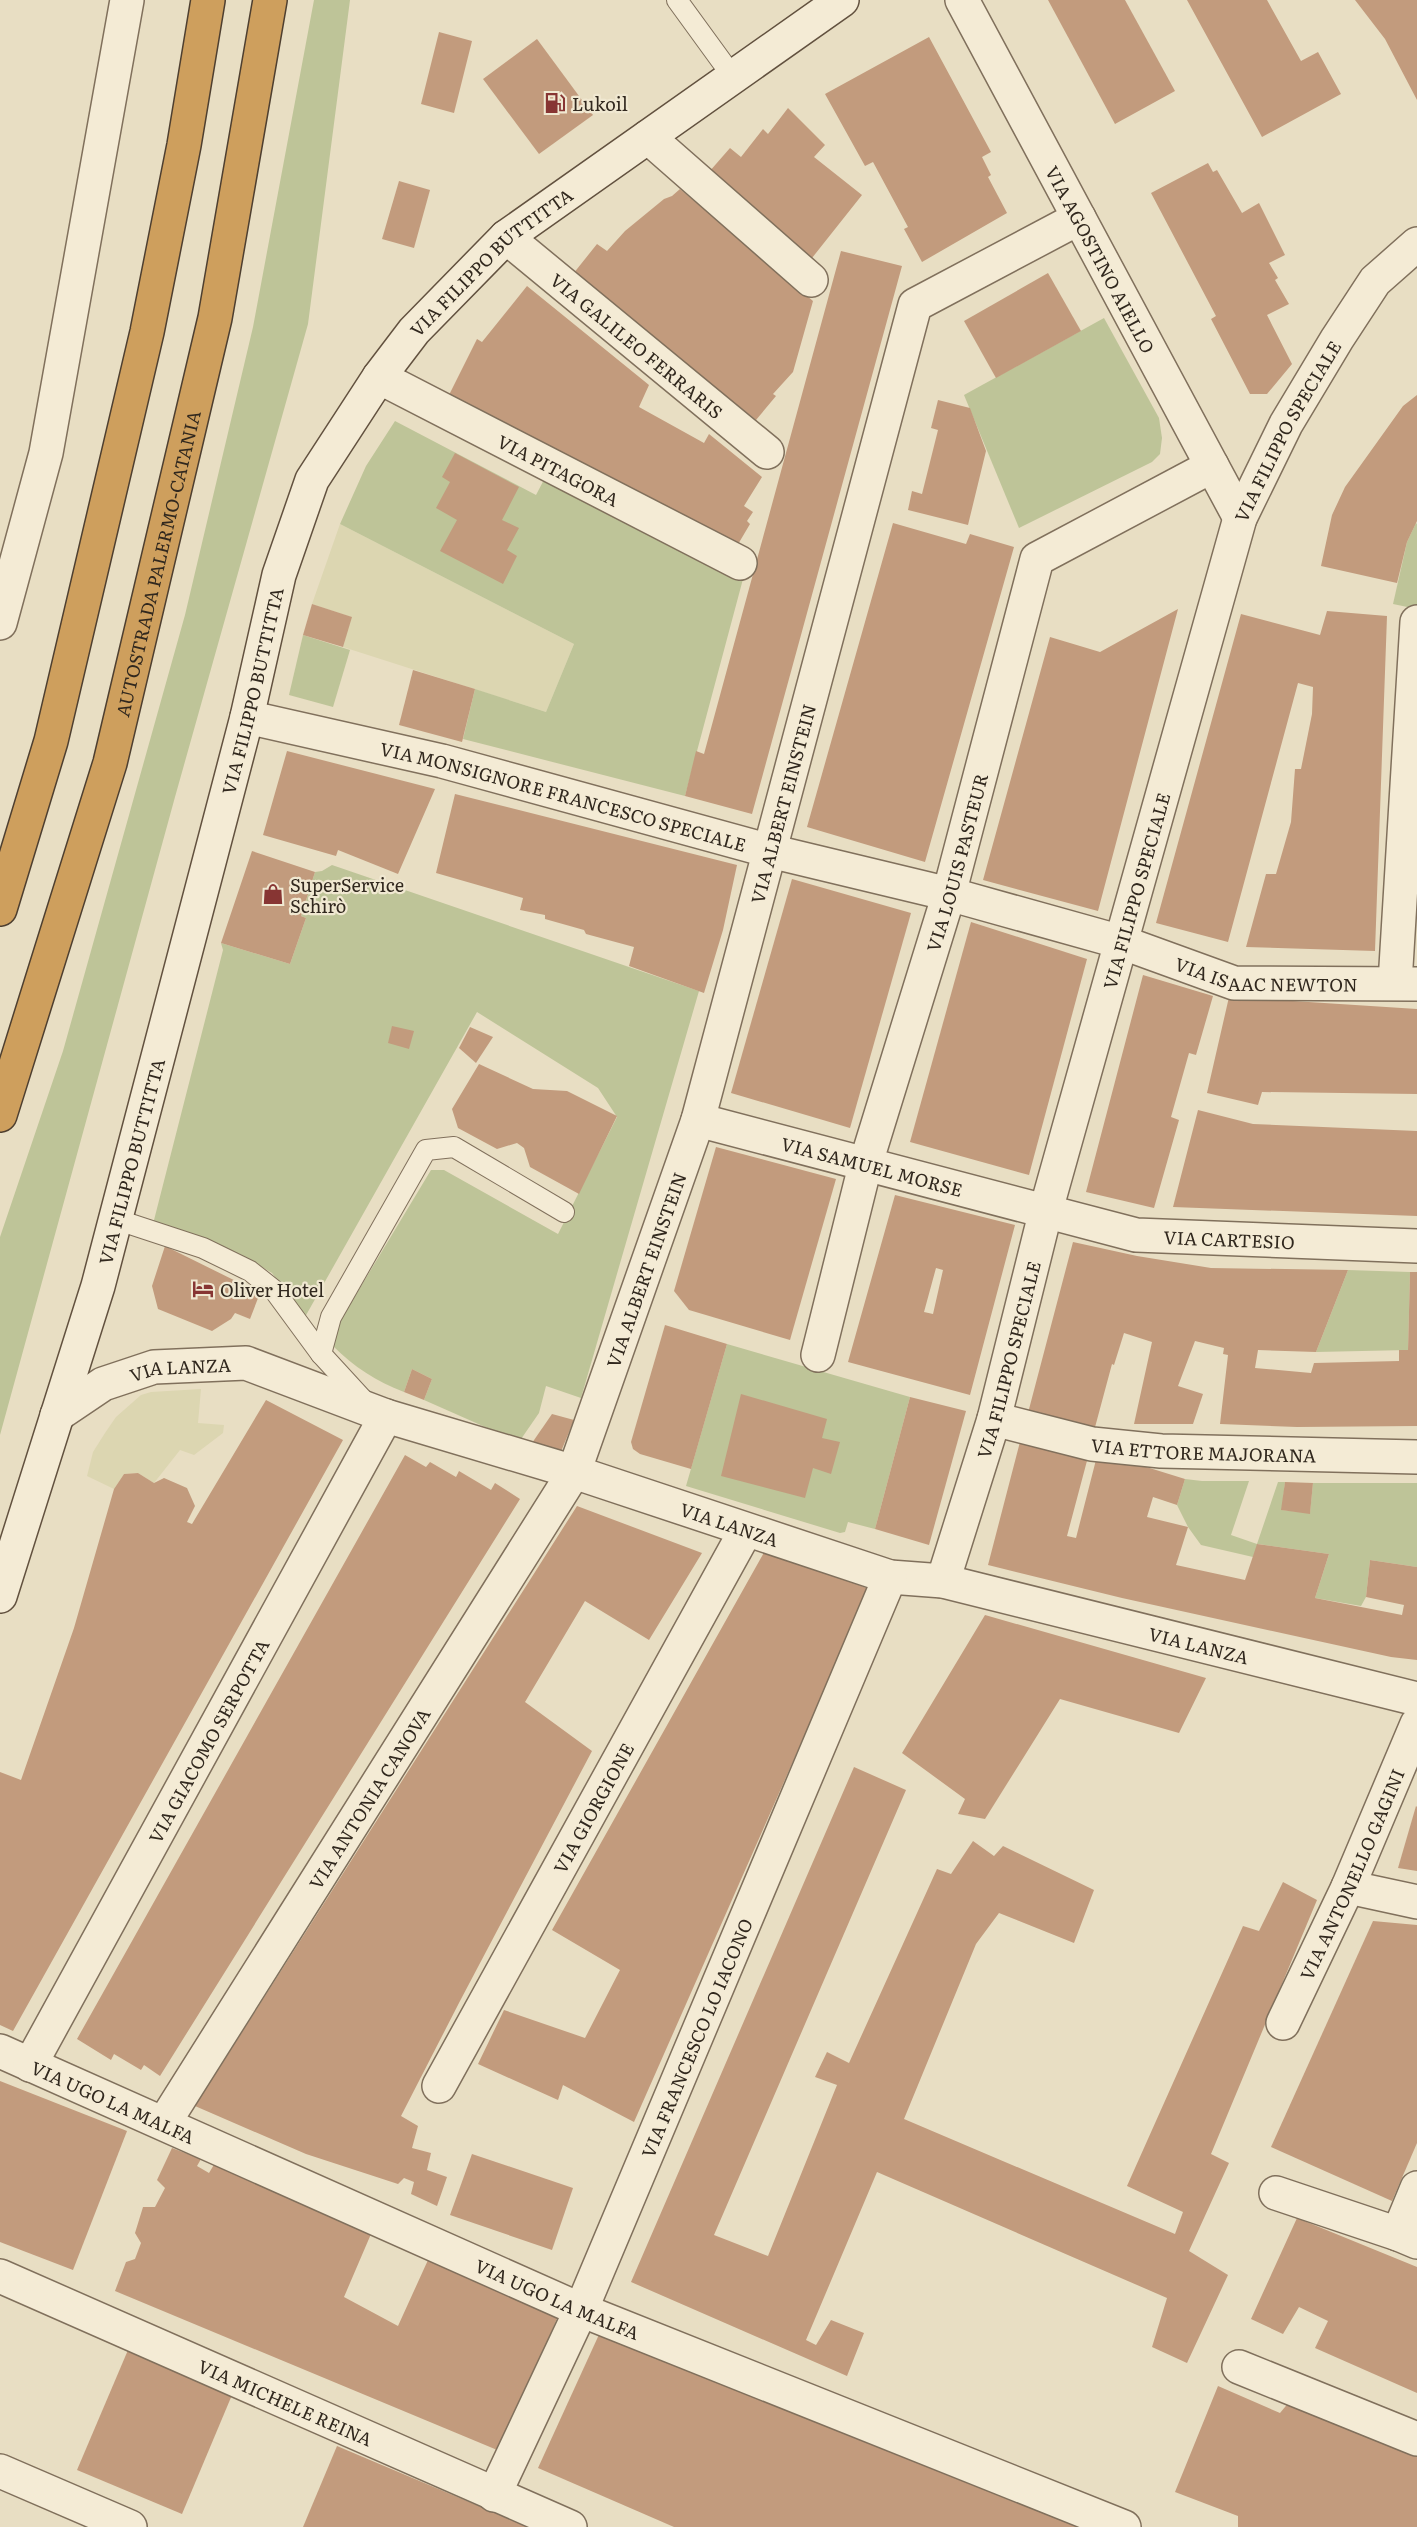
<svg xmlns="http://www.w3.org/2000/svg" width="1417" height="2527" font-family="Literata,serif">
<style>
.farmland{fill:#dcd6b1}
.green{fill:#bec498}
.building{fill:#c29b7d;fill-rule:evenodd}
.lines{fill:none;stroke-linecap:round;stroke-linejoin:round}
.service-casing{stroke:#80705c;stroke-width:22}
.minor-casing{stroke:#80705c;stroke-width:36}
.secondary-casing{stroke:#62513f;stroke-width:36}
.motorway-casing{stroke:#4e3f30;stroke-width:36}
.service{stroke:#f4ebd5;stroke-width:20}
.minor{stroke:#f4ebd5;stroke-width:33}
.secondary{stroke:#f4ebd5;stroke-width:33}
.motorway{stroke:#ce9f5d;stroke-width:33}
.labels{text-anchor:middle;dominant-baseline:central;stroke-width:4.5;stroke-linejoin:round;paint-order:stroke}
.poi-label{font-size:18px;fill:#31281e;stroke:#f0e8d1;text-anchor:start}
.street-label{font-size:18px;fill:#31281e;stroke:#f0e8d1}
</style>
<rect width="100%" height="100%" fill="#e8dec3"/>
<g class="farmland">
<path d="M 340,524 L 574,644 L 546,712 L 343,647 L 351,617 L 312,604 Z"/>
<path d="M 201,1389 L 198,1423 L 224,1425 L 223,1433 L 194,1455 L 180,1450 L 154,1483 L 138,1473 L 124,1474 L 114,1489 L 87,1476 L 93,1452 L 105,1433 L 116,1417 L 141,1395 L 151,1392 Z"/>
</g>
<g class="green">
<path d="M 314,0 L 350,0 L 308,324 L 175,797 L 0,1435 L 0,1237 L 63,1051 L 185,615 L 253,327 Z"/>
<path d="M 1104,318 L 1159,418 L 1162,438 L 1160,454 L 1152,462 L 1019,528 L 964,395 Z"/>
<path d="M 395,421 L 536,495 L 547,474 L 743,579 L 685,796 L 463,739 L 475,689 L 546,712 L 574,644 L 340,524 L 366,466 Z"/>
<path d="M 1416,523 L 1417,524 L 1417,609 L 1393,604 L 1407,542 Z"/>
<path d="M 303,635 L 350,650 L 333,707 L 289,695 Z"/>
<path d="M 332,865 L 699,991 L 581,1398 L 546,1386 L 539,1413 L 519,1442 L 424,1400 L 432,1379 L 412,1369 L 404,1392 C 376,1381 354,1367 333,1346 L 340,1321 L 431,1170 L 444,1170 L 558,1234 L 617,1117 L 598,1088 L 477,1012 L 305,1317 L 272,1273 L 240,1254 L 153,1224 L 223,950 L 221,943 L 290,964 L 306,918 L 301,916 L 315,872 L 322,871 Z"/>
<path d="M 1348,1270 L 1410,1272 L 1408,1350 L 1316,1352 Z"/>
<path d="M 727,1344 L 910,1397 L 875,1529 L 848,1522 L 845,1532 L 840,1533 L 686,1486 Z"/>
<path d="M 1185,1479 L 1202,1481 L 1249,1481 L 1231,1535 L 1257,1544 L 1278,1482 L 1285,1482 L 1282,1510 L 1310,1513 L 1313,1483 L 1417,1483 L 1417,1567 L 1370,1560 L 1366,1597 L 1361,1606 L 1315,1598 L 1329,1554 L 1258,1544 L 1253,1557 L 1201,1545 L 1188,1527 L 1177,1505 Z"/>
</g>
<g class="building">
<path d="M 1048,0 L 1125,0 L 1175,91 L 1115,124 Z"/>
<path d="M 1187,0 L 1267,0 L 1301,61 L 1318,52 L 1341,94 L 1262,137 Z"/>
<path d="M 1355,0 L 1417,0 L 1417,100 L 1385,39 Z"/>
<path d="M 439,32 L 472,41 L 454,113 L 421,104 Z"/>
<path d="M 929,37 L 991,152 L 982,157 L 991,175 L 988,177 L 1007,213 L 922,262 L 904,229 L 908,227 L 873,162 L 865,166 L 825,94 Z"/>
<path d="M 537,39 L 593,115 L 539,154 L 483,79 Z"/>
<path d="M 788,108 L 825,145 L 814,157 L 862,195 L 812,258 L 709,172 L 730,148 L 741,157 L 763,129 L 768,134 Z"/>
<path d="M 1208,163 L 1213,172 L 1217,170 L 1242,213 L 1259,203 L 1285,255 L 1269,263 L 1278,278 L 1275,280 L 1289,304 L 1267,315 L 1292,364 L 1267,394 L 1250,394 L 1211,319 L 1216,316 L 1151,193 Z"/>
<path d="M 399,181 L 430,190 L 414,248 L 382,239 Z"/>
<path d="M 680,189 L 813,301 L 793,372 L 773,394 L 776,396 L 756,420 L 573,274 L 597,244 L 607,251 L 625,231 L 664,199 L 672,196 Z"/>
<path d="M 841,251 L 902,266 L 752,814 L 685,796 L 696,751 L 704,754 Z"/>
<path d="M 1048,273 L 1081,331 L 996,378 L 964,321 Z"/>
<path d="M 527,286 L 649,385 L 639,407 L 704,443 L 709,434 L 762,477 L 744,506 L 753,512 L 747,521 L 750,524 L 737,546 L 449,395 L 477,339 L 482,342 Z"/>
<path d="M 1417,395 L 1417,521 L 1407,542 L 1397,583 L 1321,566 L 1332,515 L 1345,487 L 1403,406 Z"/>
<path d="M 938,400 L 970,408 L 986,451 L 968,525 L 908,510 L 912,491 L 922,494 L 938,430 L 931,428 Z"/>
<path d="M 455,453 L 519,487 L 502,520 L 519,528 L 507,550 L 517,556 L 503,584 L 440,551 L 457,520 L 436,508 L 450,482 L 442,477 Z"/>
<path d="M 893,523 L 966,544 L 970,534 L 1014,547 L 925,862 L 807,827 Z"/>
<path d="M 312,604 L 352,617 L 343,647 L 303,635 Z"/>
<path d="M 1178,609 L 1098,911 L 983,880 L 1050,637 L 1100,652 Z"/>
<path d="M 1327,611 L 1387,616 L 1375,951 L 1246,947 L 1266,874 L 1276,874 L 1291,822 L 1295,769 L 1301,769 L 1312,714 L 1313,687 L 1298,683 L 1228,942 L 1156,923 L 1241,614 L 1320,635 Z"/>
<path d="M 413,670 L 475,689 L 462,742 L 399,725 Z"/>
<path d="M 287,751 L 435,789 L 398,874 L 338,850 L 336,856 L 263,835 Z"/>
<path d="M 455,794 L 737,865 L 723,930 L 704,993 L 629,966 L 634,947 L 586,934 L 584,930 L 545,919 L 545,915 L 520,910 L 523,898 L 436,873 Z"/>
<path d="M 252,851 L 315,872 L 301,916 L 306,918 L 290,964 L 221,943 Z"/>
<path d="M 792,879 L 911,913 L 850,1128 L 731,1093 Z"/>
<path d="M 971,922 L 1087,959 L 1029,1175 L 910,1142 Z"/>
<path d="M 1143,975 L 1213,996 L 1196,1055 L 1189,1053 L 1171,1117 L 1179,1120 L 1154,1208 L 1086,1192 Z"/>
<path d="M 1229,997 L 1417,1009 L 1417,1094 L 1262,1092 L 1258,1105 L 1207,1093 Z"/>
<path d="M 392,1026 L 414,1031 L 409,1049 L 388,1043 Z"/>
<path d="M 470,1027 L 493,1037 L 476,1063 L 459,1048 Z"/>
<path d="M 479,1064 L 533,1089 L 567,1091 L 617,1116 L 579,1194 L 530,1167 L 524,1148 L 517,1143 L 497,1149 L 458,1128 L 452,1109 Z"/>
<path d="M 1198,1110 L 1253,1124 L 1417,1131 L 1417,1216 L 1173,1207 Z"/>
<path d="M 716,1147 L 836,1179 L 790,1340 L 689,1310 L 674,1291 Z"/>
<path d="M 895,1195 L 1015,1225 L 970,1395 L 848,1362 ZM 936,1268 L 943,1270 L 933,1314 L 924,1312 Z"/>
<path d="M 1073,1242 L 1137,1256 L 1211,1268 L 1348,1270 L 1316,1352 L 1258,1350 L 1255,1368 L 1311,1373 L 1314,1363 L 1399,1361 L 1399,1350 L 1408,1350 L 1410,1272 L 1417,1272 L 1417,1426 L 1297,1427 L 1220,1424 L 1228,1355 L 1223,1354 L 1224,1348 L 1195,1341 L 1178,1386 L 1203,1394 L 1193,1424 L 1134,1424 L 1152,1342 L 1124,1333 L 1114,1365 L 1112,1364 L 1094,1431 L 1028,1413 Z"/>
<path d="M 165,1246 L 260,1293 L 250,1319 L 235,1313 L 231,1319 L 212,1331 L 158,1309 L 152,1286 Z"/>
<path d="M 665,1325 L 727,1344 L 691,1469 L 640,1454 L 633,1449 L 631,1442 Z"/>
<path d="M 412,1369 L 432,1379 L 424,1400 L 404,1392 Z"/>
<path d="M 741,1394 L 827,1419 L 822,1438 L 840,1442 L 831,1474 L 813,1468 L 805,1498 L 721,1476 Z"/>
<path d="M 910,1397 L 966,1411 L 929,1545 L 875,1529 Z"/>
<path d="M 266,1400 L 343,1440 L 13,2031 L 0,2025 L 0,1772 L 21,1780 L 74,1628 L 114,1489 L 124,1474 L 138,1473 L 154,1483 L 164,1478 L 187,1488 L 195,1506 L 187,1522 L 192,1524 Z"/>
<path d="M 552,1414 L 574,1420 L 560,1454 L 532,1443 Z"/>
<path d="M 1021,1438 L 1088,1457 L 1067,1536 L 1076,1538 L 1098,1452 L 1185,1479 L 1177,1505 L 1153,1497 L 1147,1517 L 1188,1527 L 1176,1565 L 1245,1580 L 1257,1544 L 1329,1554 L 1315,1598 L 1402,1615 L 1404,1605 L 1366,1597 L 1370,1560 L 1417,1567 L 1417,1660 L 1391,1657 L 1122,1598 L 988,1565 Z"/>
<path d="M 405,1455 L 426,1467 L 430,1462 L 456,1477 L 459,1471 L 491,1490 L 495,1483 L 520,1499 L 160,2076 L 144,2065 L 141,2070 L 114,2054 L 111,2060 L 77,2039 Z"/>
<path d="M 1285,1482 L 1313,1483 L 1310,1514 L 1281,1510 Z"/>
<path d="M 577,1506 L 702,1553 L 649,1640 L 585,1601 L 525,1702 L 592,1751 L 460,2001 L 401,2116 L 418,2126 L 412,2148 L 431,2153 L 427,2170 L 447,2177 L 437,2206 L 411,2194 L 414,2182 L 404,2178 L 398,2184 L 306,2154 L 195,2106 Z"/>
<path d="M 766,1549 L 869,1589 L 634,2122 L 563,2085 L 558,2100 L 478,2064 L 504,2010 L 585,2038 L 620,1970 L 552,1930 Z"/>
<path d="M 985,1615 L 1206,1678 L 1179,1733 L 1060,1699 L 985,1819 L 958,1814 L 965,1799 L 902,1753 Z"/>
<path d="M 854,1767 L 906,1790 L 714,2235 L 768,2256 L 837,2085 L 815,2077 L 827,2052 L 849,2063 L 937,1869 L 951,1874 L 973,1841 L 994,1856 L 1003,1846 L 1094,1890 L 1074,1943 L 999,1913 L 976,1944 L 904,2119 L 1175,2234 L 1183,2212 L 1127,2186 L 1243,1926 L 1259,1931 L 1283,1882 L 1317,1900 L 1211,2154 L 1229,2163 L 1189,2251 L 1228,2275 L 1187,2363 L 1152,2347 L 1167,2298 L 877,2172 L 806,2340 L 816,2345 L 831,2320 L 864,2333 L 847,2376 L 631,2282 Z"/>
<path d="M 1416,1806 L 1417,1807 L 1417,1871 L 1398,1868 Z"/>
<path d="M 1373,1921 L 1417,1925 L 1417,2143 L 1392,2201 L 1271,2147 Z"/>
<path d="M 0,2081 L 127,2131 L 73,2270 L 0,2242 Z"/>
<path d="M 172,2148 L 201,2159 L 197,2166 L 209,2173 L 215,2163 L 371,2234 L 344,2297 L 398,2326 L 428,2260 L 560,2311 L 502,2452 L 115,2291 L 126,2262 L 135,2259 L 141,2243 L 135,2233 L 143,2207 L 155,2207 L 165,2188 L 157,2180 Z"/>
<path d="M 472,2154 L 573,2188 L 552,2250 L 450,2215 Z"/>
<path d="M 1297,2218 L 1417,2267 L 1417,2393 L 1315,2348 L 1328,2321 L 1299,2307 L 1283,2334 L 1251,2319 Z"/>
<path d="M 602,2328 L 1077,2527 L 674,2527 L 538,2468 Z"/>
<path d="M 128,2350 L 232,2395 L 182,2514 L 77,2470 Z"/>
<path d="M 1218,2386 L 1280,2413 L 1290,2401 L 1417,2454 L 1417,2527 L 1238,2527 L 1238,2516 L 1175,2492 Z"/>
<path d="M 337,2446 L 528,2527 L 303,2527 Z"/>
</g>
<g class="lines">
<defs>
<g id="service">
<path d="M 677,0 L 733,77"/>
<path d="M 115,1219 L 203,1248 L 250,1271 L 274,1290 L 321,1354 L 366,1403"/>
<path d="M 321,1354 L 331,1317 L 426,1150 L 454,1147 L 564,1212"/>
</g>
<g id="minor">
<path id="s1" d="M 962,0 L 1240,518"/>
<path d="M 648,137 L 811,280"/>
<path id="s2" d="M 506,237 L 767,452"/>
<path id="s3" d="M 379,377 L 740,563"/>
<path d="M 0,623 L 46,453 L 127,0"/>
<path id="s4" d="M 247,717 L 442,761 L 770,851 L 949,894 L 1121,942 L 1234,983 L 1417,984"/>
<path d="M 1395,983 L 1417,622"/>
<path id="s5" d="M 698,1120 L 1136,1235 L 1417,1246"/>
<path id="s6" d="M 818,1355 L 865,1166 L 949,894 L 1037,559 L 1212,466"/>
<path id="s7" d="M 57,1415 L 103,1384 L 154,1367 L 246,1363 L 386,1416 L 574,1472 L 890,1577 L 943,1581 L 1417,1699"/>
<path id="s8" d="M 994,1419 L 1092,1444 L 1161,1451 L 1417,1457"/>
<path id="s9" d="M 943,1581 L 994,1419 L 1046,1210 L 1240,518 L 1286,424 L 1337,339 L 1375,281 L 1417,244"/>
<path d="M 1348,1887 L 1417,1902"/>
<path id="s10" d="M 1283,2023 L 1348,1887 L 1417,1724"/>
<path id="s11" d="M 0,2051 L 581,2310 L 1124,2527"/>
<path id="s12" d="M 30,2065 L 386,1416"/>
<path id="s13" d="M 439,2086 L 746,1530"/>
<path id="s14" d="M 164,2123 L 574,1472 L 698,1120 L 915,305 L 1079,218"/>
<path d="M 1276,2193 L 1398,2234 L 1417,2242"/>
<path d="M 1398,2234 L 1417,2188"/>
<path id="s15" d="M 0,2276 L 570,2527"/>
<path d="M 1239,2367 L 1417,2439"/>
<path d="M 0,2471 L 130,2527"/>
<path id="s16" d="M 494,2495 L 581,2310 L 890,1577"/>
</g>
<g id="secondary">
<path id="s17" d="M 0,1596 L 98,1286 L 247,717 L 279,575 L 312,480 L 379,377 L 414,331 L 506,237 L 842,0"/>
</g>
<g id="motorway">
<path d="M 0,909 L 51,741 L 147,332 L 184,145 L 208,0"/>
<path id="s18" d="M 0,1115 L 110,763 L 215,318 L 270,0"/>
</g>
</defs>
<use href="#service" class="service-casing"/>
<use href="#minor" class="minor-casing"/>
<use href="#secondary" class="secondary-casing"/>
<use href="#motorway" class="motorway-casing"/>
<use href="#service" class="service"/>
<use href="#minor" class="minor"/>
<use href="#secondary" class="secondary"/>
<use href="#motorway" class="motorway"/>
</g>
<defs>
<symbol id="fuel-bare" viewBox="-9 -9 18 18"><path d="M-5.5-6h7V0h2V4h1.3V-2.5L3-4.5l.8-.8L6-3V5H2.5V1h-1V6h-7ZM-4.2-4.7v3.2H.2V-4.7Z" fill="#873533" stroke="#f0e8d1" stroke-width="2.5" paint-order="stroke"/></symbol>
<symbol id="shop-bare" viewBox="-9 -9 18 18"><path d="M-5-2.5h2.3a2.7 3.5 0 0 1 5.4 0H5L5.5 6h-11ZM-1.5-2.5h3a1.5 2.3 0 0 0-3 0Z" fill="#873533" stroke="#f0e8d1" stroke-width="2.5" paint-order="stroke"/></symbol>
<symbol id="hotel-bare" viewBox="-9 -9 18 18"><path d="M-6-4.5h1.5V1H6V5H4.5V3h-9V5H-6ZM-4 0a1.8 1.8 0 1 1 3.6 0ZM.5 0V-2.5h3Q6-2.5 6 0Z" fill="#873533" stroke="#f0e8d1" stroke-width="2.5" paint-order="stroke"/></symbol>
</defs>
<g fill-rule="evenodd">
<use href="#fuel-bare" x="540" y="88" width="30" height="30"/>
<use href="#shop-bare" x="258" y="879" width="30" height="30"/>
<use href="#hotel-bare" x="188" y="1274" width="30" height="30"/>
</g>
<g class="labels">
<g class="poi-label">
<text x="572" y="103">Lukoil</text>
<text x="290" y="884">SuperService<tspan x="290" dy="21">Schirò</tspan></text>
<text x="220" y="1289">Oliver Hotel</text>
</g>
<g class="street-label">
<text stroke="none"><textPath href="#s1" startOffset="294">VIA AGOSTINO AIELLO</textPath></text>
<text stroke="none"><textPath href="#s17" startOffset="1444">VIA FILIPPO BUTTITTA</textPath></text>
<text stroke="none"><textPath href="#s2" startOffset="170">VIA GALILEO FERRARIS</textPath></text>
<text stroke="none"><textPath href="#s9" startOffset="1203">VIA FILIPPO SPECIALE</textPath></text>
<text stroke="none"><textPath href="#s3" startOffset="202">VIA PITAGORA</textPath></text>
<text stroke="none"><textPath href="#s18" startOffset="574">AUTOSTRADA PALERMO-CATANIA</textPath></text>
<text stroke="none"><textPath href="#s17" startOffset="940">VIA FILIPPO BUTTITTA</textPath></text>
<text stroke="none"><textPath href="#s4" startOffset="326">VIA MONSIGNORE FRANCESCO SPECIALE</textPath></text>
<text stroke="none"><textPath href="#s14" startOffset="1470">VIA ALBERT EINSTEIN</textPath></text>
<text stroke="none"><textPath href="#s6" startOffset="512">VIA LOUIS PASTEUR</textPath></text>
<text stroke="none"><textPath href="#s9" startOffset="717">VIA FILIPPO SPECIALE</textPath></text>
<text stroke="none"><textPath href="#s4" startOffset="1054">VIA ISAAC NEWTON</textPath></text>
<text stroke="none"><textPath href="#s17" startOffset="454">VIA FILIPPO BUTTITTA</textPath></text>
<text stroke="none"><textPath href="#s5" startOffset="180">VIA SAMUEL MORSE</textPath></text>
<text stroke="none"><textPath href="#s5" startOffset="546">VIA CARTESIO</textPath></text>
<text stroke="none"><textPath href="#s14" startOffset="984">VIA ALBERT EINSTEIN</textPath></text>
<text stroke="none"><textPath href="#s9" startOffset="231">VIA FILIPPO SPECIALE</textPath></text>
<text stroke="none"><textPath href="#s7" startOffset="135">VIA LANZA</textPath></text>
<text stroke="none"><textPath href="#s8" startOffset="213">VIA ETTORE MAJORANA</textPath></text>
<text stroke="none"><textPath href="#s7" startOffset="711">VIA LANZA</textPath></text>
<text stroke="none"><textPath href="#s7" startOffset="1197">VIA LANZA</textPath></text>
<text stroke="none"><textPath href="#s12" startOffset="370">VIA GIACOMO SERPOTTA</textPath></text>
<text stroke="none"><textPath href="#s14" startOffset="384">VIA ANTONIA CANOVA</textPath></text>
<text stroke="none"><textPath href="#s13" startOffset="318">VIA GIORGIONE</textPath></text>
<text stroke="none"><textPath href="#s10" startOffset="164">VIA ANTONELLO GAGINI</textPath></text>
<text stroke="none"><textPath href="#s16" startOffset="500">VIA FRANCESCO LO IACONO</textPath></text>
<text stroke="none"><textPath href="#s11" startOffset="124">VIA UGO LA MALFA</textPath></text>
<text stroke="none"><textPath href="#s11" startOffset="610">VIA UGO LA MALFA</textPath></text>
<text stroke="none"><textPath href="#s15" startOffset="312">VIA MICHELE REINA</textPath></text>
</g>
</g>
</svg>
